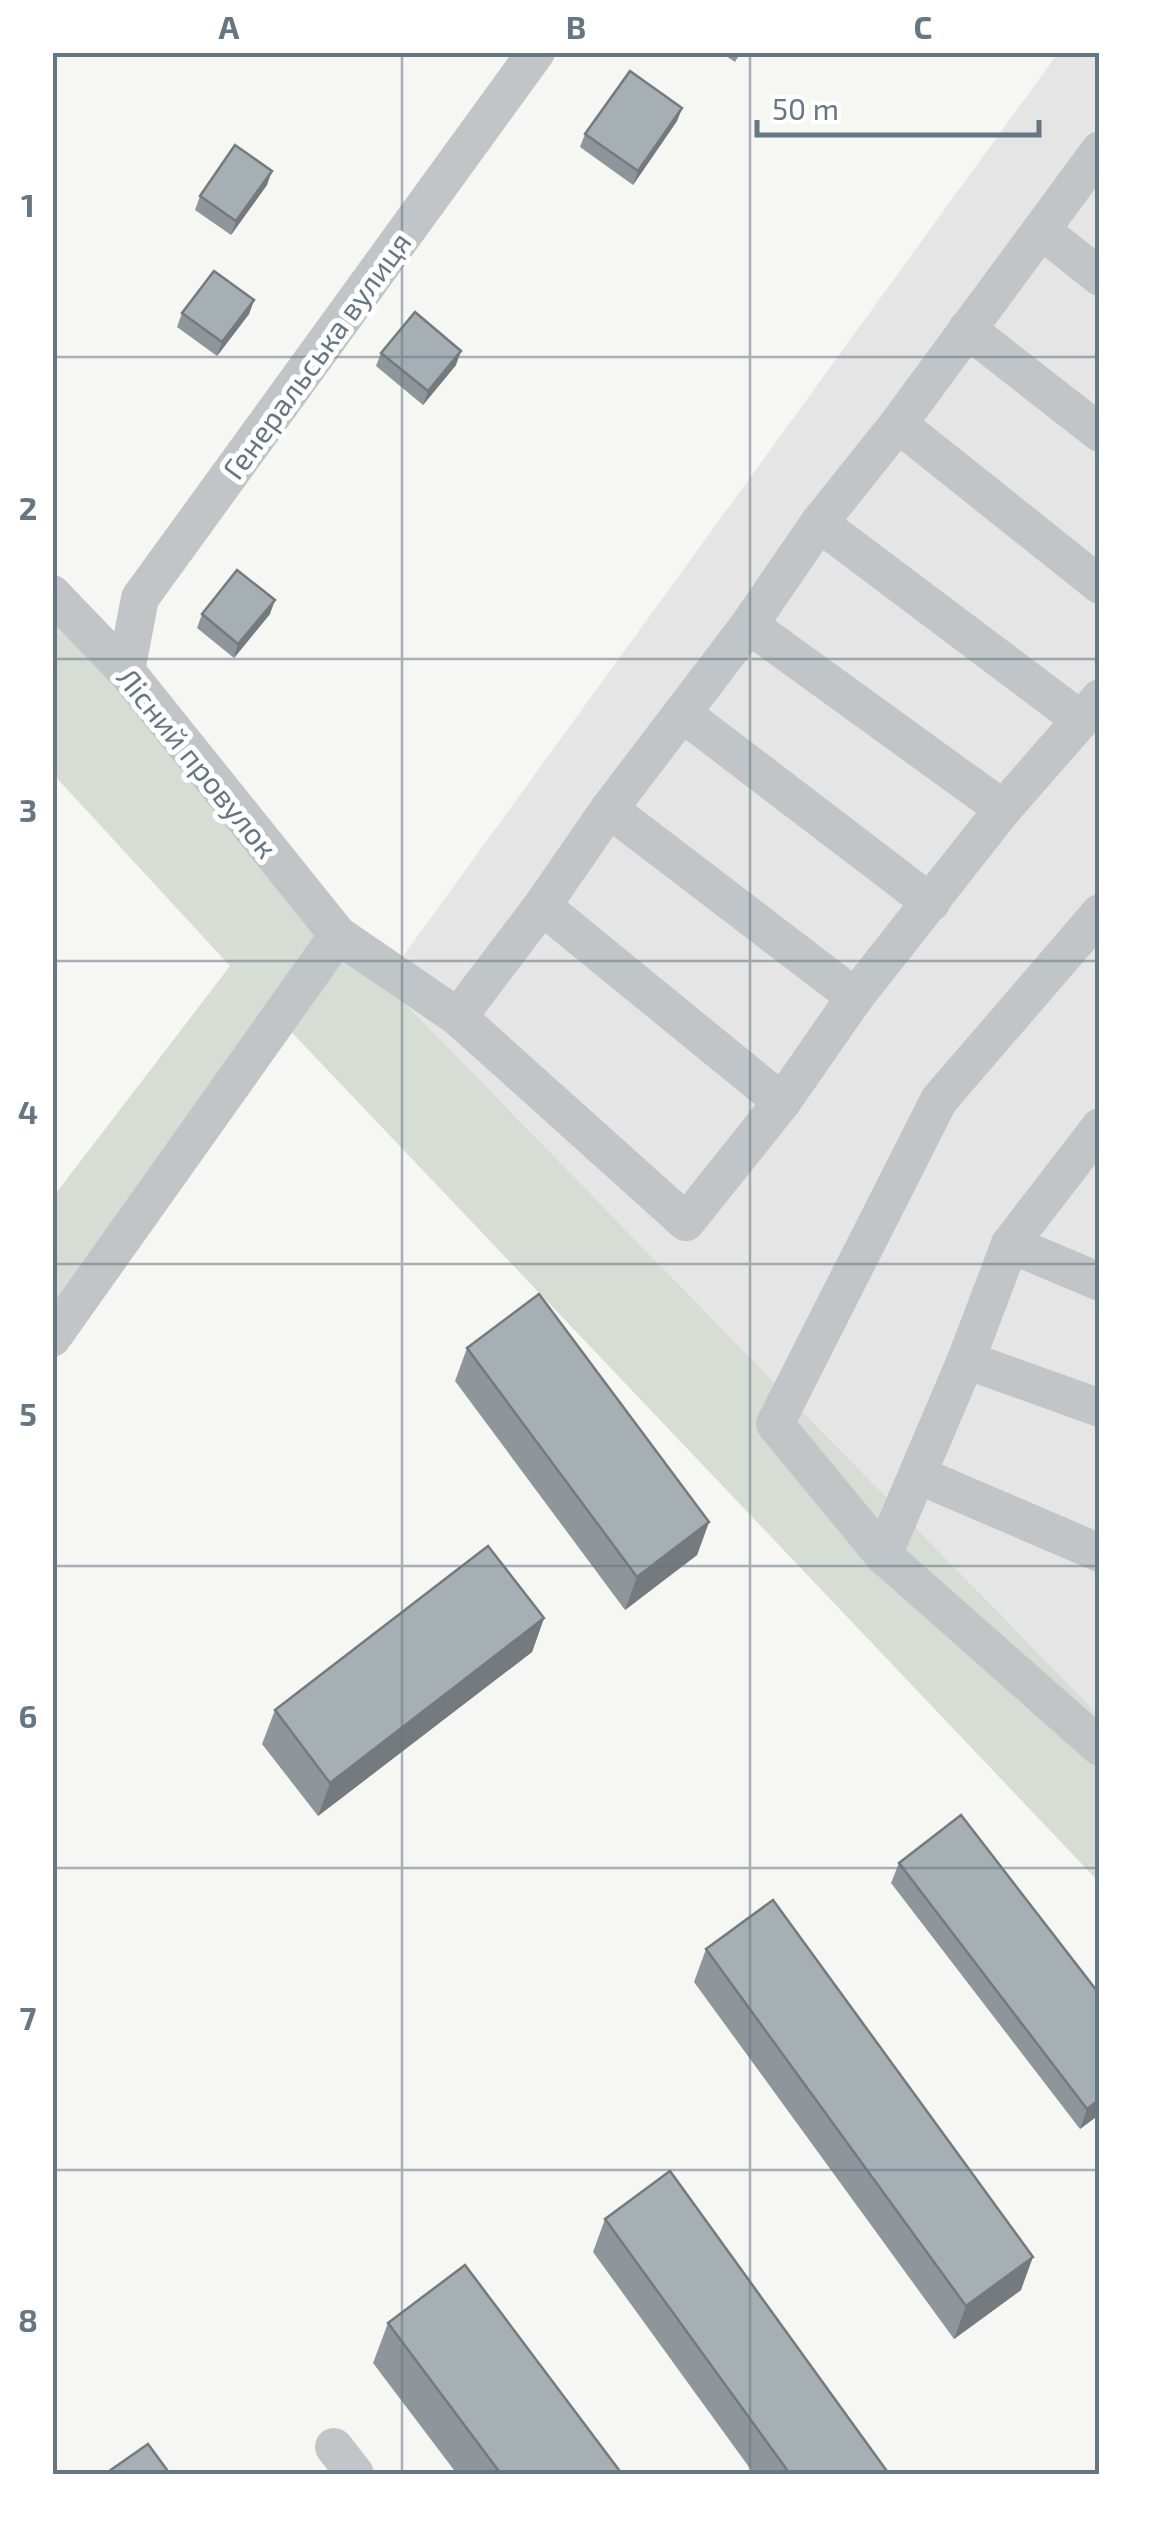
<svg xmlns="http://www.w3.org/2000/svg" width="1152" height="2527" font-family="'Exo 2',sans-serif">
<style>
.built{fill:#e4e5e4}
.green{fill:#d7ddd4}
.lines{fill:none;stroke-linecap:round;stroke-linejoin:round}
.minor{stroke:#c1c5c8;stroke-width:38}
.wall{fill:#8f969b}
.shaded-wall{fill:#747a7e}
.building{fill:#a6afb4;stroke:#747a7e;stroke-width:2.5}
.grid{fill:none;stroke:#657684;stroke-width:2.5;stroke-opacity:0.55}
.labels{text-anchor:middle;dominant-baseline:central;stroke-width:10;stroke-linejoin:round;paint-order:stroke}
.street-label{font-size:30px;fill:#657684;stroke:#fff}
.neatline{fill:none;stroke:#657684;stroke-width:4}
.grid-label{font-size:32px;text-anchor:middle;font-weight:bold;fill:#657684}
</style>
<rect width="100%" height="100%" fill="#f6f6f3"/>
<path class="built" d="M 1058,53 L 1099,53 L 1099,1747 L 371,1047 L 401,959 Z"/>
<path class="green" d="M 53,594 L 338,935 L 1099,1716 L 1099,1882 L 279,1019 L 53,1338 L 53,1197 L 230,966 L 53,774 Z"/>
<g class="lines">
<g class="minor">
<path d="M 1041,230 L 1100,277"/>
<path d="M 967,329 L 1100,433"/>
<path d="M 898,424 L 1100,585"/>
<path d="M 819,523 L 1081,720"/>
<path d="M 52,594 L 126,671 L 338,935 L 458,1017 L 686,1222 L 782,1102 L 855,997 L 1003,809 L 1100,698"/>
<path d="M 749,625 L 1003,809"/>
<path d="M 126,671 L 140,598 L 536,52"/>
<path d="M 682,713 L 931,903"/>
<path d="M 609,809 L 855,997"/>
<path d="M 542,906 L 782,1102"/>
<path d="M 1100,913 L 939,1100 L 775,1424 L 883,1555 L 1100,1747"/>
<path d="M 458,1017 L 542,906 L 609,809 L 749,625 L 819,523 L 898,424 L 1100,150"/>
<path d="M 1010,1244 L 1100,1282"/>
<path d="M 52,1338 L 338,935"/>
<path d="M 966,1360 L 1100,1408"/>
<path d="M 918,1475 L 1100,1553"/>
<path d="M 883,1555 L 966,1360 L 1010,1244 L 1100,1127"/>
<path d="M 334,2447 L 355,2474"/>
</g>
</g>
<g class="wall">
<path d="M 720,52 L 741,52 L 735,62 Z"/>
<path d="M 682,108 L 677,121 L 633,185 L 580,147 L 585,134 Z"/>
<path d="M 267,185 L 231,235 L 195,210 L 200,196 Z"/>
<path d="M 254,300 L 249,314 L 217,356 L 177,327 L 182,313 Z"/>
<path d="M 381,353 L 456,365 L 423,405 L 376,366 Z"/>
<path d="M 202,614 L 270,614 L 234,658 L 197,628 Z"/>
<path d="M 467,1348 L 709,1522 L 697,1555 L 625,1610 L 455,1381 Z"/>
<path d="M 544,1618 L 532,1652 L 318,1816 L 262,1744 L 275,1710 Z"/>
<path d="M 899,1863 L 1100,2114 L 1080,2129 L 891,1883 Z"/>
<path d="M 706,1949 L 1021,2290 L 954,2339 L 694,1982 Z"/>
<path d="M 605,2219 L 889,2474 L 754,2474 L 593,2252 Z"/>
<path d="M 388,2323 L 622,2474 L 457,2474 L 373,2363 Z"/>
</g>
<g class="shaded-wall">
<path d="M 682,108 L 677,121 L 633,185 L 638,171 Z"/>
<path d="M 272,171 L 267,185 L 231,235 L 236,221 Z"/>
<path d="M 254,300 L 249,314 L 217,356 L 222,342 Z"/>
<path d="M 461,351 L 456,365 L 423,405 L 428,391 Z"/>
<path d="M 275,600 L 270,614 L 234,658 L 238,644 Z"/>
<path d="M 709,1522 L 697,1555 L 625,1610 L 637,1577 Z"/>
<path d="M 544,1618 L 532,1652 L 318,1816 L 330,1783 Z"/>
<path d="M 1100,2099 L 1100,2114 L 1080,2129 L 1087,2109 Z"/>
<path d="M 1033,2257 L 1021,2290 L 954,2339 L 966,2306 Z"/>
</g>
<g class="building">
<path d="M 630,71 L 682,108 L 638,171 L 585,134 Z"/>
<path d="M 235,145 L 272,171 L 236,221 L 200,196 Z"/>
<path d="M 214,271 L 254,300 L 222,342 L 182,313 Z"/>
<path d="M 415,312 L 461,351 L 428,391 L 381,353 Z"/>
<path d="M 237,570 L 275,600 L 238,644 L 202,614 Z"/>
<path d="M 539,1294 L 709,1522 L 637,1577 L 467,1348 Z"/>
<path d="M 488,1546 L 544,1618 L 330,1783 L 275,1710 Z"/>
<path d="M 961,1815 L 1100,1995 L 1100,2099 L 1087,2109 L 899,1863 Z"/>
<path d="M 773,1900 L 1033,2257 L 966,2306 L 706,1949 Z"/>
<path d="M 670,2171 L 889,2474 L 790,2474 L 605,2219 Z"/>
<path d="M 465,2265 L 622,2474 L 501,2474 L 388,2323 Z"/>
<path d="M 148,2444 L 170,2474 L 105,2474 Z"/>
</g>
<path class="grid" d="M 402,52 L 402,2474M 750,52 L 750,2474M 52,357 L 1100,357M 52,659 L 1100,659M 52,961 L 1100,961M 52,1264 L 1100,1264M 52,1566 L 1100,1566M 52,1868 L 1100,1868M 52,2170 L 1100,2170"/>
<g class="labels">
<g class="street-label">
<text transform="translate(316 355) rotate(-54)">Генеральська вулиця</text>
<text transform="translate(198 762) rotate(51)">Лісний провулок</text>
</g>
</g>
<rect width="1152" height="2527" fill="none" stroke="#ffffff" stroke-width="110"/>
<path d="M757 120v15h282v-15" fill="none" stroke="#657684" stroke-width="5"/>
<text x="772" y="120" font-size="30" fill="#657684" stroke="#ffffff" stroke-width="8" paint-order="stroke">50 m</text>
<rect x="55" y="55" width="1042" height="2417" class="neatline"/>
<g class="grid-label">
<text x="229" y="39">A</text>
<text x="576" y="39">B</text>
<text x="923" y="39">C</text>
<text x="28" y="217">1</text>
<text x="28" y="520">2</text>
<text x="28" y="822">3</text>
<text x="28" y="1124">4</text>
<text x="28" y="1426">5</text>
<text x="28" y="1728">6</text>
<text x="28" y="2030">7</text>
<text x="28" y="2332">8</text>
</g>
</svg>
